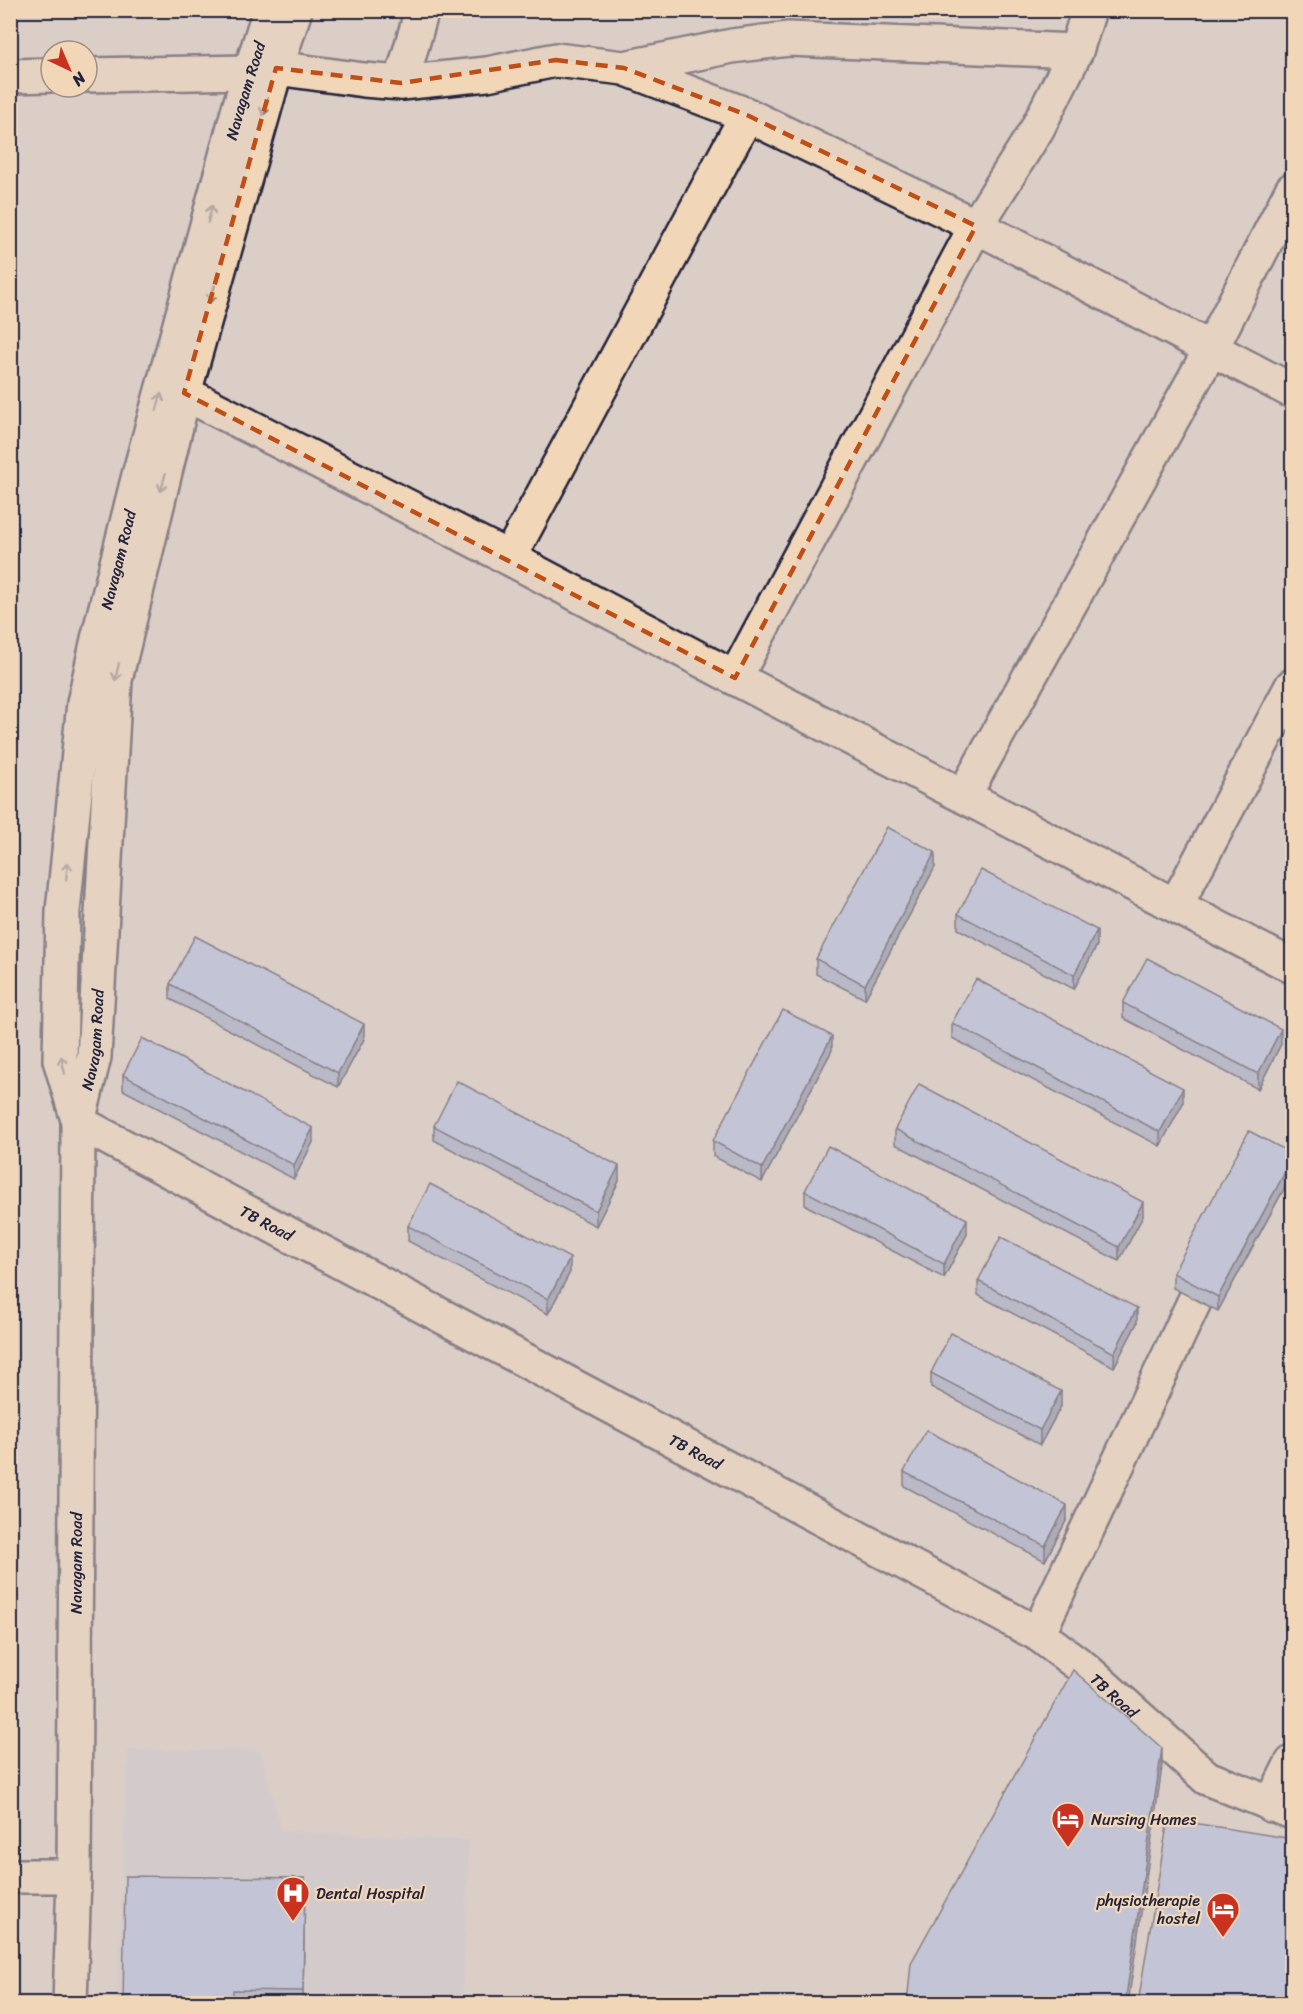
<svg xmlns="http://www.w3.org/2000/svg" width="1303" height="2014" font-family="Sriracha,sans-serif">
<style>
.built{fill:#cbc8d1}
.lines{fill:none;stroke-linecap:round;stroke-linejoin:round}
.minor-casing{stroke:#22223b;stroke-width:38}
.minor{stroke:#f1d7b8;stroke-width:33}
.wall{fill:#90a0c8;stroke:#22223b;stroke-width:1.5}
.shaded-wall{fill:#7582a3;stroke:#22223b;stroke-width:1.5}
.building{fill:#a7bae9;stroke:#22223b;stroke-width:1.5}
.oneway{stroke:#8a7c7a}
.marked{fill:none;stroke:#c04e15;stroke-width:4.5;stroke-dasharray:12 8;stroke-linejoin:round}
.labels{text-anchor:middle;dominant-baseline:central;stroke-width:4.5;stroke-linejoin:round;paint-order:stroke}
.street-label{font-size:16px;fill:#22223b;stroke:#f1d7b8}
.poi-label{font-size:16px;fill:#22223b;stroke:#f1d7b8;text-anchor:start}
</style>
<rect width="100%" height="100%" fill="#dbcec7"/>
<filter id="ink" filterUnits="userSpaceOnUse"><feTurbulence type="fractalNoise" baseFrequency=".0167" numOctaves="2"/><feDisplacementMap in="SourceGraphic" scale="12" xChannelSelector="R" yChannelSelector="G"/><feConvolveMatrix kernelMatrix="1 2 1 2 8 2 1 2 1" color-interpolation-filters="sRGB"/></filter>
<g filter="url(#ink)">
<path class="built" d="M 128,1750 L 260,1750 L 282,1831 L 469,1840 L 462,2003 L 117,2004 Z"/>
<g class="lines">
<defs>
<g id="minor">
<path d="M 276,68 L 364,80 L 401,83 L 487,74 L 556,60 L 624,68 L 747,115 L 976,226 L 1292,391"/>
<path d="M 624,68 L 732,46 L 789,39 L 1076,51"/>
<path d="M 87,75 L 250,72"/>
<path d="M 10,76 L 51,75"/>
<path d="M 401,83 L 422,10"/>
<path d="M 184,393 L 509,558 L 735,678 L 1292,966"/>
<path d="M 509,558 L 747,115"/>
<path d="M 735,678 L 976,226 L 1037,129 L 1076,51 L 1089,10"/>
<path d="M 964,795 L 1211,349 L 1292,190"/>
<path d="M 1176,905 L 1292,686"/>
<path id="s1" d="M 78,1120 L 60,1060 L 63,911 L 84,703 L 98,639 L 139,475 L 239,108 L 270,10"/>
<path id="s2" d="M 78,1122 L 1038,1634 L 1085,1669 L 1207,1778 L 1292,1812"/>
<path d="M 1038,1634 L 1203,1283 L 1218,1262"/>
<path d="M 1271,1805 L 1292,1763"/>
<path d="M 10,1876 L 74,1876"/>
<path id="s3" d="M 70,2004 L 74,1876 L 78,1122 L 94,1057 L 115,680 L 184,393 L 276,68 L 295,10"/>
</g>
</defs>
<use href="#minor" class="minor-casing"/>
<use href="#minor" class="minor"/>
</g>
<g class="wall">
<path d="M 935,867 L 865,999 L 816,974 L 816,959 Z"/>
<path d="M 958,914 L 1097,945 L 1074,989 L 958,929 Z"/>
<path d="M 170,984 L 364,1039 L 338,1087 L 170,999 Z"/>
<path d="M 1123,1003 L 1281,1044 L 1258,1089 L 1123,1018 Z"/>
<path d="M 952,1023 L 1183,1103 L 1160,1146 L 952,1038 Z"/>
<path d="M 832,1050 L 762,1182 L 713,1156 L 713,1141 Z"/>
<path d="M 123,1075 L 313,1142 L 294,1179 L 123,1090 Z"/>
<path d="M 434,1126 L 619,1181 L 596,1226 L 434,1140 Z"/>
<path d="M 895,1129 L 1143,1216 L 1119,1261 L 895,1144 Z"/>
<path d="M 1293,1154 L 1293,1172 L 1218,1311 L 1173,1288 L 1173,1273 Z"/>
<path d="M 805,1191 L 967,1234 L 944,1278 L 805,1205 Z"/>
<path d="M 408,1226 L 570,1272 L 548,1314 L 408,1241 Z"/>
<path d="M 978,1281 L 1137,1323 L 1114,1367 L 978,1295 Z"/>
<path d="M 931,1373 L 1061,1406 L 1040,1445 L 931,1387 Z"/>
<path d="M 904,1472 L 1067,1519 L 1045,1561 L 904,1486 Z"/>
<path d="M 305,1878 L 303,2004 L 123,2004 Z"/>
</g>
<g class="shaded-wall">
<path d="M 935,852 L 935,867 L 865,999 L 865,985 Z"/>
<path d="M 1097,930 L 1097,945 L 1074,989 L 1074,975 Z"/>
<path d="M 364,1024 L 364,1039 L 338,1087 L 338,1073 Z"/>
<path d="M 1281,1029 L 1281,1044 L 1258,1089 L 1258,1074 Z"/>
<path d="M 832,1036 L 832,1050 L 762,1182 L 762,1168 Z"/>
<path d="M 1183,1088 L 1183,1103 L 1160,1146 L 1160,1132 Z"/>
<path d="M 313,1128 L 313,1142 L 294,1179 L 294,1165 Z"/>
<path d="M 1293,1157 L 1293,1172 L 1218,1311 L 1218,1297 Z"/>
<path d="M 619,1166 L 619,1181 L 596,1226 L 596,1211 Z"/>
<path d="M 1143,1202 L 1143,1216 L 1119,1261 L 1119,1247 Z"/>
<path d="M 967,1219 L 967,1234 L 944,1278 L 944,1264 Z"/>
<path d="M 570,1258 L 570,1272 L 548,1314 L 548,1299 Z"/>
<path d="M 1137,1308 L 1137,1323 L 1114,1367 L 1114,1353 Z"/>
<path d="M 1061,1391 L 1061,1406 L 1040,1445 L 1040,1430 Z"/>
<path d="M 1067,1505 L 1067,1519 L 1045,1561 L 1045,1546 Z"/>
<path d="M 1162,1748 L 1162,1767 L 1128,2004 L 1125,2004 Z"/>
</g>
<g class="building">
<path d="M 887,827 L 935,852 L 865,985 L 816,959 Z"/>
<path d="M 981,870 L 1097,930 L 1074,975 L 958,914 Z"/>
<path d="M 195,936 L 364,1024 L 338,1073 L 170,984 Z"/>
<path d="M 1147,958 L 1281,1029 L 1258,1074 L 1123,1003 Z"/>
<path d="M 976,979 L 1183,1088 L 1160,1132 L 952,1023 Z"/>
<path d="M 783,1010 L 832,1036 L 762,1168 L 713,1141 Z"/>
<path d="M 142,1038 L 313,1128 L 294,1165 L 123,1075 Z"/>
<path d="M 457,1081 L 619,1166 L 596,1211 L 434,1126 Z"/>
<path d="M 919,1084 L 1143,1202 L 1119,1247 L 895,1129 Z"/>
<path d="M 1249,1131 L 1293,1154 L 1293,1157 L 1218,1297 L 1173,1273 Z"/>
<path d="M 828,1146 L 967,1219 L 944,1264 L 805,1191 Z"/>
<path d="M 430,1184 L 570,1258 L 548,1299 L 408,1226 Z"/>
<path d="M 1001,1237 L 1137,1308 L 1114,1353 L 978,1281 Z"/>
<path d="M 951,1333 L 1061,1391 L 1040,1430 L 931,1373 Z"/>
<path d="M 926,1430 L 1067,1505 L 1045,1546 L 904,1472 Z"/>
<path d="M 1073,1670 L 1162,1748 L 1125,2004 L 907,2004 L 911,1963 Z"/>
<path d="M 1168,1819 L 1293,1839 L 1293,2004 L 1138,2004 Z"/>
<path d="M 125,1876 L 305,1878 L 303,1991 L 233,1990 L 233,2004 L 123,2004 Z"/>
</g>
<defs><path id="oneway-shaft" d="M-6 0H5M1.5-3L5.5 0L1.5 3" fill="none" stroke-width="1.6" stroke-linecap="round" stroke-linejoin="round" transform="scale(1.5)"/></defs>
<g class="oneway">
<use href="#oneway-shaft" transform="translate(265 107) rotate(106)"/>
<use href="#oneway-shaft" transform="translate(210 214) rotate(-75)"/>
<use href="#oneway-shaft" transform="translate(212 294) rotate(106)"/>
<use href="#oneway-shaft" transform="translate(159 402) rotate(-75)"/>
<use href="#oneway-shaft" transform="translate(163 483) rotate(104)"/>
<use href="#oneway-shaft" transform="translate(117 672) rotate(102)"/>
<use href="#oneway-shaft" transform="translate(67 871) rotate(-84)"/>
<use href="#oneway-shaft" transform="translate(63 1065) rotate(-102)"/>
</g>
</g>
<path d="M0 0H1303V2014H0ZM 556,60 L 624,68 L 747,115 L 976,226 L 735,678 L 184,393 L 276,68 L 401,83 Z" fill="#dbcec7" fill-opacity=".55" fill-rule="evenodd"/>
<path class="marked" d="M 556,60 L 624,68 L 747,115 L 976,226 L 735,678 L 184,393 L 276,68 L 401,83 Z"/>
<defs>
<symbol id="hotel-pin" viewBox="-11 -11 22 30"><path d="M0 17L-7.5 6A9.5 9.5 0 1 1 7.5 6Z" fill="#c8321e" stroke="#f1d7b8"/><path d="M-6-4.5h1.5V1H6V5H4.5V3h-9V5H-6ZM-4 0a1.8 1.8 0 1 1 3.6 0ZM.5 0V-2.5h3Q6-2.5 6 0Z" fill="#fff"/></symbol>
<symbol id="hospital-pin" viewBox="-11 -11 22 30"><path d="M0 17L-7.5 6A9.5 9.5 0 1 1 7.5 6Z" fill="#c8321e" stroke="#f1d7b8"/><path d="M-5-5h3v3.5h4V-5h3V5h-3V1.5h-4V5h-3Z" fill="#fff"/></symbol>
</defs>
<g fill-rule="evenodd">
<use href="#hotel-pin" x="1049" y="1800" width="38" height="52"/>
<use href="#hospital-pin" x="274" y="1874" width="38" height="52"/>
<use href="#hotel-pin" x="1204" y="1890" width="38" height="52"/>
</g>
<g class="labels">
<g class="street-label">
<text stroke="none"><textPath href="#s1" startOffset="1054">Navagam Road</textPath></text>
<text stroke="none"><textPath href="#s1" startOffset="568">Navagam Road</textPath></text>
<text stroke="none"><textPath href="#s3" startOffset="966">Navagam Road</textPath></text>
<text stroke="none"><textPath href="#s2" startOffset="214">TB Road</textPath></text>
<text stroke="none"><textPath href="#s2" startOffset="700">TB Road</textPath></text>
<text stroke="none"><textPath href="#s3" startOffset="441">Navagam Road</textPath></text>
<text stroke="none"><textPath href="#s2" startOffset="1186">TB Road</textPath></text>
</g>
<g class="poi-label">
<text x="1091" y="1819">Nursing Homes</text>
<text x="316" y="1893">Dental Hospital</text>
<text x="1200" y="1900" text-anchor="end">physiotherapie<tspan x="1200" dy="18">hostel</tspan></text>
</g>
</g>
<rect width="1303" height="2014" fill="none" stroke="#f1d7b8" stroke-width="36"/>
<rect x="18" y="18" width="1267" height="1978" fill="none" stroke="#22223b" stroke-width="2" filter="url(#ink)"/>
<g transform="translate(69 69) rotate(136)"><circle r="28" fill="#f1d7b8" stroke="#9e8f86" stroke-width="1.5"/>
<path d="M0-4.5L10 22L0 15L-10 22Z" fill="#c8321e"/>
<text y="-9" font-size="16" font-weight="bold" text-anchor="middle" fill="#22223b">N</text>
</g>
</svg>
